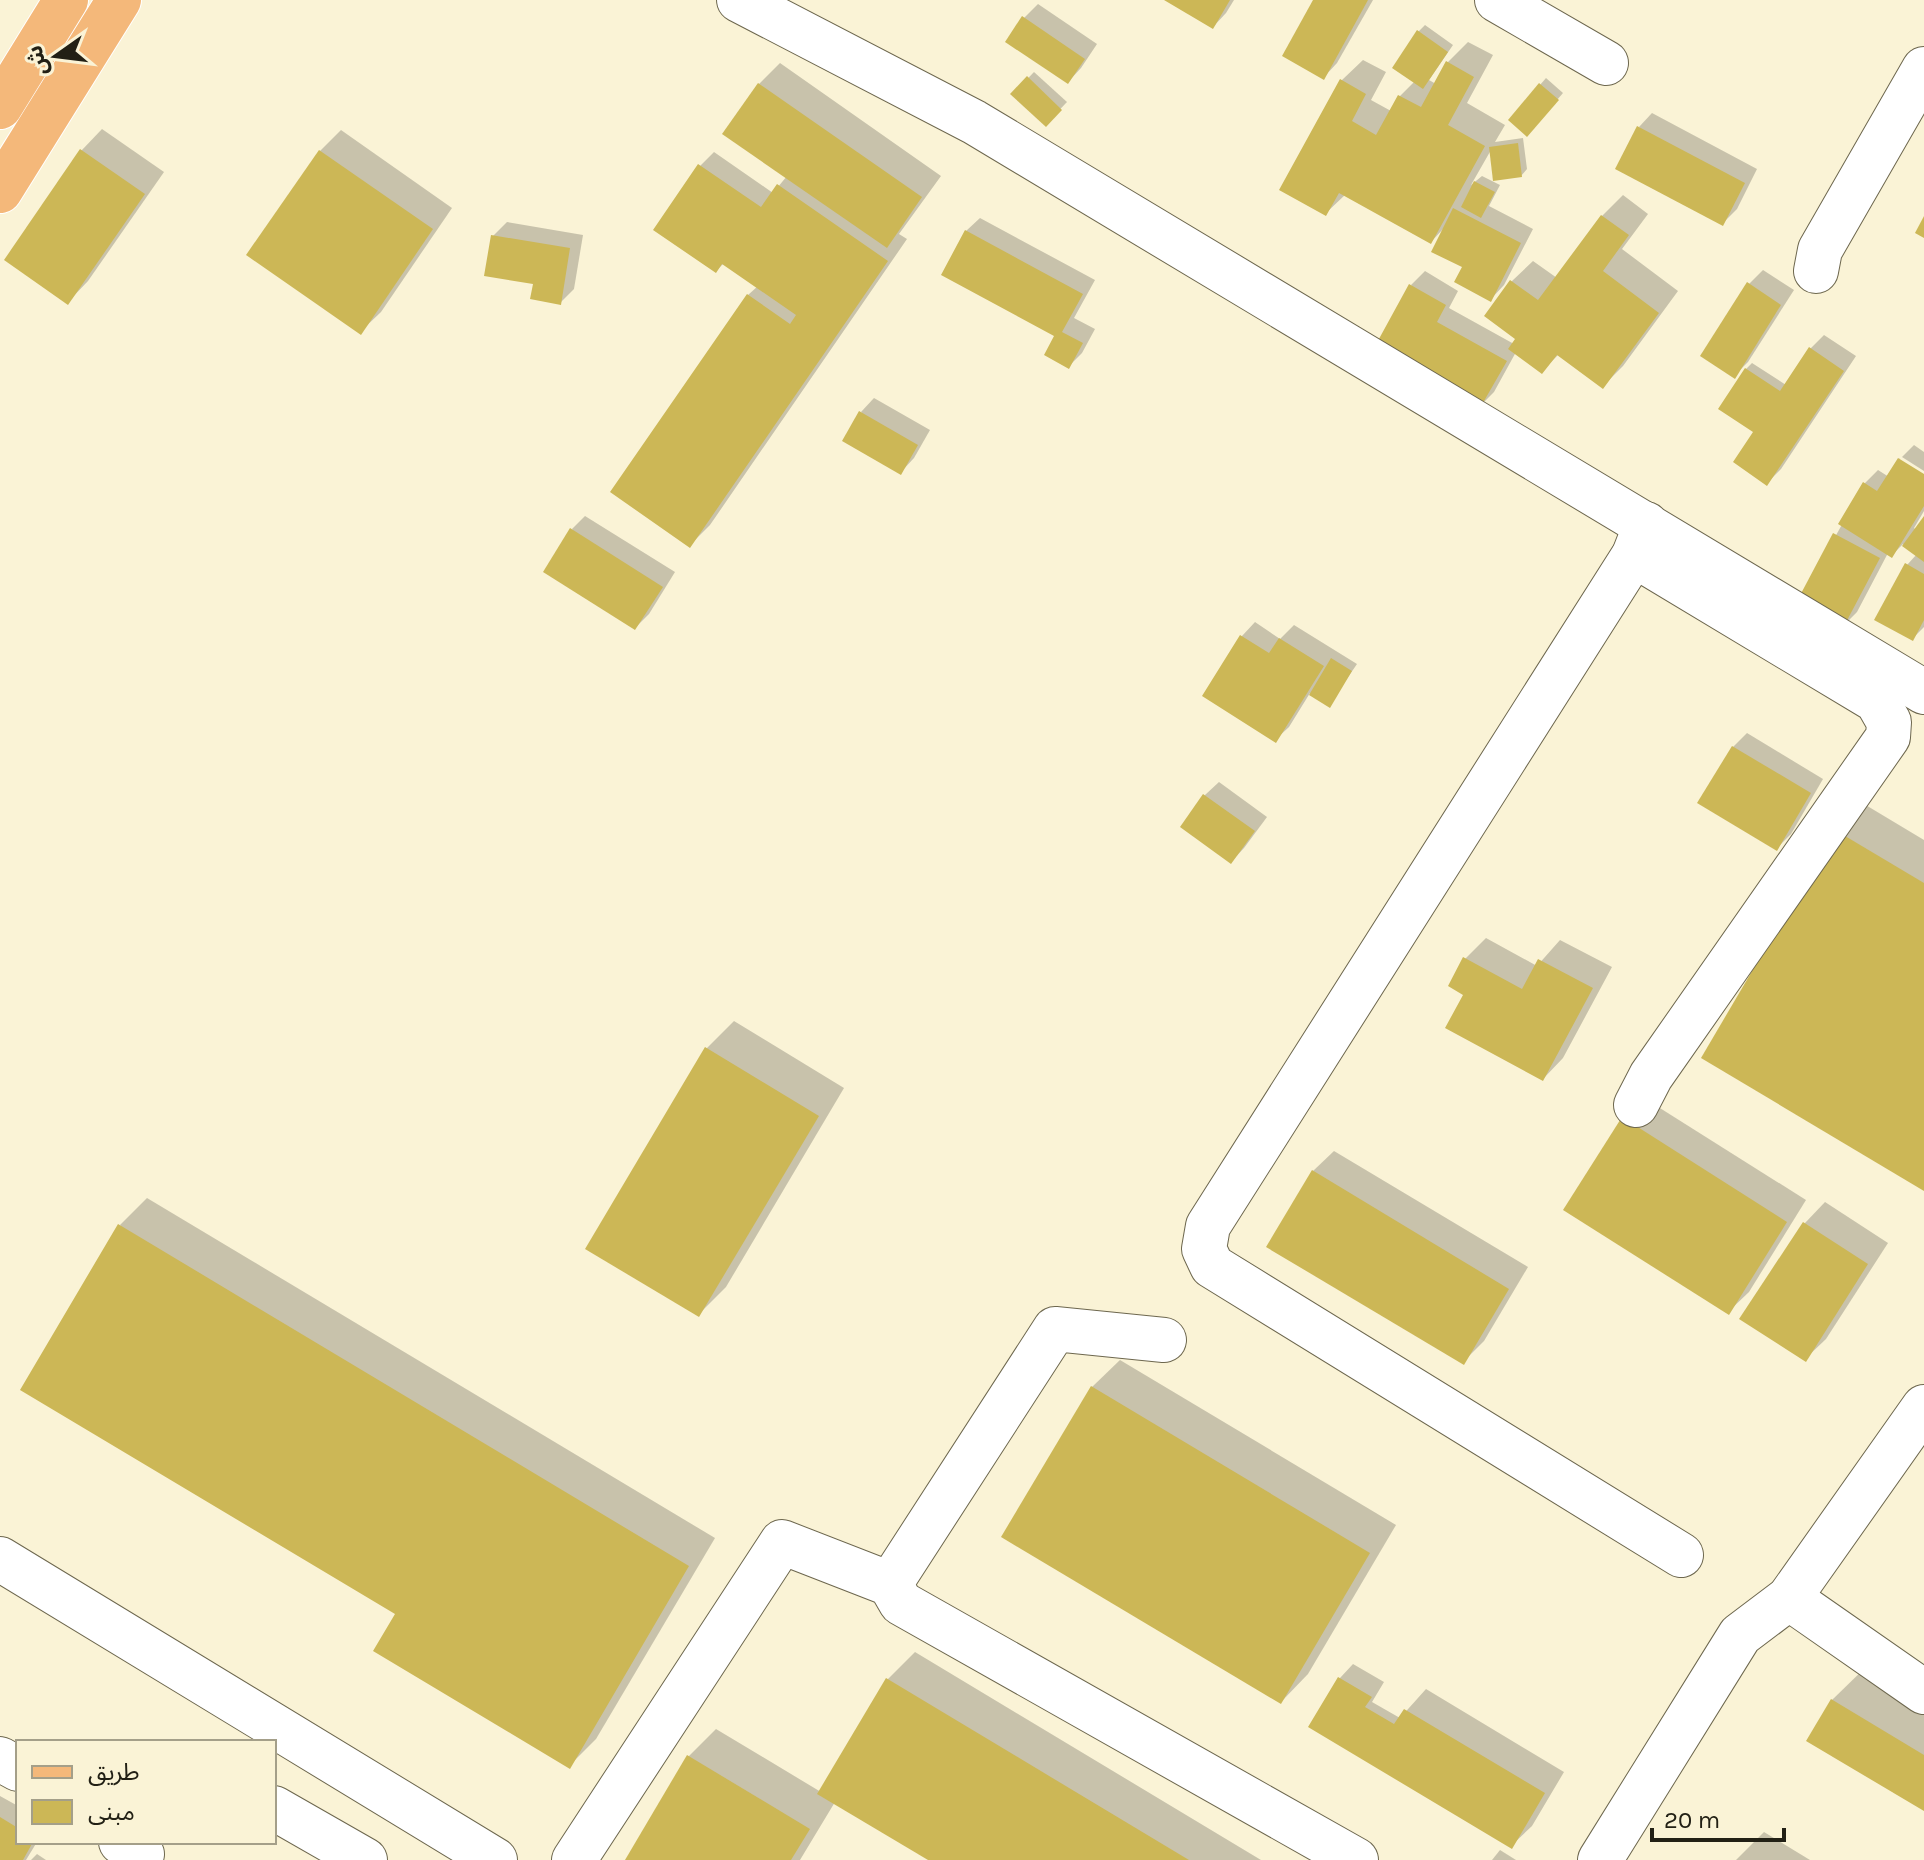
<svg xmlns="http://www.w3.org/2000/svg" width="1924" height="1860" font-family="Karla,'Noto Sans Arabic',sans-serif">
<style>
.shadow{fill:#0003}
.building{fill:#ccb756}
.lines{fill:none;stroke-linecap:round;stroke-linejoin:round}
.minor-casing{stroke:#6d674e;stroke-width:46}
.major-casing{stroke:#fff;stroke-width:46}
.minor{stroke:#fff;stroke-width:44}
.major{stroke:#f4b87a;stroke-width:44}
</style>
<rect width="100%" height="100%" fill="#faf3d6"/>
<g class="shadow">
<path d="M 1168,0 L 1234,0 L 1226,13 L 1213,27 Z"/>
<path d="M 1316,0 L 1373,0 L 1337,63 L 1324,77 Z"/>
<path d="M 1038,4 L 1097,44 L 1081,68 L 1068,82 L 1024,18 Z"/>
<path d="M 1425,25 L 1453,45 L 1429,80 L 1436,84 L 1448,62 L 1468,42 L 1493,55 L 1467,103 L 1505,125 L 1495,142 L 1523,138 L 1527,169 L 1521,176 L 1491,150 L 1471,185 L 1482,176 L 1500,185 L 1489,206 L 1533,229 L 1504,285 L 1491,299 L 1464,266 L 1443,229 L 1431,242 L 1346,194 L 1326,213 L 1342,80 L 1363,60 L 1386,72 L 1371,100 L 1391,111 L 1400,96 L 1415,81 L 1418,32 Z"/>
<path d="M 780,63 L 941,176 L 899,234 L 907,239 L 710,525 L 690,545 L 748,295 L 758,286 L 724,263 L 716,271 L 700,166 L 714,152 L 773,193 L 787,176 L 759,84 Z"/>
<path d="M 1034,72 L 1067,102 L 1046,124 L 1013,94 Z"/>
<path d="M 1546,78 L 1563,93 L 1533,128 L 1540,85 Z"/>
<path d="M 1652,113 L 1757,169 L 1737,209 L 1723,223 L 1639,127 Z"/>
<path d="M 102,129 L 164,172 L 88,281 L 68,302 L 7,260 L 82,150 Z"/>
<path d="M 341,130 L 452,208 L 381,312 L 360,332 L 249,255 L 320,151 Z"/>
<path d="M 1623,195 L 1648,214 L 1622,249 L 1678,291 L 1623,366 L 1603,386 L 1559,354 L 1542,371 L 1516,352 L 1494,392 L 1480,406 L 1411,285 L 1425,271 L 1458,291 L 1449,308 L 1514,344 L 1518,339 L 1487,316 L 1512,281 L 1533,261 L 1557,278 L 1602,216 Z"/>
<path d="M 980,218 L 1095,280 L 1074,318 L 1095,329 L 1082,353 L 1069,366 L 1057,336 L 966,231 Z"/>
<path d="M 507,222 L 583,235 L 574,289 L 560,303 L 535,282 L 493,236 Z"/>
<path d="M 1763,270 L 1794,290 L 1748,362 L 1734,376 L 1749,284 Z"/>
<path d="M 1824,335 L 1856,356 L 1781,469 L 1767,483 L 1756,432 L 1746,369 L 1752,363 L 1786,385 L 1810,349 Z"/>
<path d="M 874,398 L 930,430 L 914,458 L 901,472 L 861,412 Z"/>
<path d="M 1914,445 L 1924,452 L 1924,471 L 1902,457 Z"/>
<path d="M 1900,458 L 1900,461 L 1924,476 L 1924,511 L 1914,528 L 1916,530 L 1924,520 L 1924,627 L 1912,639 L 1907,565 L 1917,554 L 1903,544 L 1892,555 L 1888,553 L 1857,612 L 1843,626 L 1799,602 L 1865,483 L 1878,470 L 1889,477 Z"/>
<path d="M 585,516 L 675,572 L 649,614 L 635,628 L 572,529 Z"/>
<path d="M 1255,622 L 1280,639 L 1294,625 L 1357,664 L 1329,705 L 1310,693 L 1289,727 L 1275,740 L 1204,695 L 1242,636 Z"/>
<path d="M 1747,733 L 1823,779 L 1791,834 L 1777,848 L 1733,747 Z"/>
<path d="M 1219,782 L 1267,817 L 1244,848 L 1231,862 L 1182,827 L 1205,795 Z"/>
<path d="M 1864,804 L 1924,840 L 1924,1189 L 1703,1057 Z"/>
<path d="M 1486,938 L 1537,966 L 1560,940 L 1612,967 L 1563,1058 L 1543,1079 L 1466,994 L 1465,959 Z"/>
<path d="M 734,1021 L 844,1088 L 726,1287 L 699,1314 L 706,1049 Z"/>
<path d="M 1644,1098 L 1806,1200 L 1749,1292 L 1728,1312 L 1566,1209 Z"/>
<path d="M 1334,1151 L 1528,1267 L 1484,1341 L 1463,1362 L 1313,1171 Z"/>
<path d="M 147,1198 L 715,1538 L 596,1739 L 569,1766 L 398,1613 L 120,1225 Z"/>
<path d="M 1825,1202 L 1888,1243 L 1826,1339 L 1805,1359 L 1742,1318 L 1805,1223 Z"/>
<path d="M 1120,1360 L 1396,1525 L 1308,1674 L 1281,1702 L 1092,1387 Z"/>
<path d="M 915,1652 L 1261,1860 L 932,1860 L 835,1802 L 800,1860 L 627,1860 L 689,1756 L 716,1729 L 821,1792 L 888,1679 Z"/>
<path d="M 1871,1662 L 1924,1694 L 1924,1809 L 1832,1700 Z"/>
<path d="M 1353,1664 L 1384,1682 L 1372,1702 L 1400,1718 L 1426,1689 L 1564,1772 L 1532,1826 L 1511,1846 L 1311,1726 L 1340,1678 Z"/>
<path d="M 0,1796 L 18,1806 L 18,1842 L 37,1842 L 26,1860 L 0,1860 Z"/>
<path d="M 1764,1832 L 1810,1860 L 1736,1860 Z"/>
<path d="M 1500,1850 L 1516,1860 L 1492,1860 Z"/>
<path d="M 37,1854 L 46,1860 L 31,1860 Z"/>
</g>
<g class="building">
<path d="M 1164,0 L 1230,0 L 1213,29 Z"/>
<path d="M 1313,0 L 1368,0 L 1324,80 L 1282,56 Z"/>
<path d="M 1022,16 L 1085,59 L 1068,84 L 1005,42 Z"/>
<path d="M 1417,30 L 1448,52 L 1423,89 L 1392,68 Z"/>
<path d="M 1446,61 L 1474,77 L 1448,125 L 1485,146 L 1431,244 L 1339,193 L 1326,216 L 1279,190 L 1340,79 L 1366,94 L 1352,121 L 1376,135 L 1398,95 L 1421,107 Z"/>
<path d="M 1027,76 L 1062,110 L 1046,127 L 1010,94 Z"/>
<path d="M 758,83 L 922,197 L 887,248 L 722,134 Z"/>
<path d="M 1539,83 L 1559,100 L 1527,137 L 1508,120 Z"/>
<path d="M 1637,126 L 1745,183 L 1723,226 L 1615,169 Z"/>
<path d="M 1518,143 L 1522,177 L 1493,181 L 1489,147 Z"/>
<path d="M 80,149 L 145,194 L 68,305 L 4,260 Z"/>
<path d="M 319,150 L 433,229 L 361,335 L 246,255 Z"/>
<path d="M 698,164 L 761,207 L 777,184 L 888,261 L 690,548 L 610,492 L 747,294 L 790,324 L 796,315 L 722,264 L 716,273 L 653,230 Z"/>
<path d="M 1474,181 L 1495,192 L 1481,218 L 1461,207 Z"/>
<path d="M 1453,208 L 1521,243 L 1491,302 L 1454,282 L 1462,267 L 1431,252 Z"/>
<path d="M 1601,215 L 1629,235 L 1603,271 L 1659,313 L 1603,389 L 1557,355 L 1542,374 L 1508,349 L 1515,339 L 1484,316 L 1510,280 L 1538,300 Z"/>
<path d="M 1924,216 L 1924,238 L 1915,233 Z"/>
<path d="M 965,230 L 1083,294 L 1062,332 L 1083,343 L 1069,369 L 1044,355 L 1054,336 L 941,275 Z"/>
<path d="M 491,235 L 570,248 L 561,305 L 530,299 L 533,284 L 484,276 Z"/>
<path d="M 1747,282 L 1781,305 L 1735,379 L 1700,356 Z"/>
<path d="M 1409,284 L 1446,305 L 1437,322 L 1507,361 L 1480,408 L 1374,348 Z"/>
<path d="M 1809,347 L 1844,371 L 1767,486 L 1733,462 L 1753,432 L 1718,409 L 1745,368 L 1780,391 Z"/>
<path d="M 859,411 L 918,445 L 901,475 L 842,441 Z"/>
<path d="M 1898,458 L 1924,474 L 1924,506 L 1892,558 L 1838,524 L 1863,482 L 1877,491 Z"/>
<path d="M 1924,516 L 1924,562 L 1902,546 Z"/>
<path d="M 570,528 L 663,587 L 635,630 L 543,572 Z"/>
<path d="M 1833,533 L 1880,558 L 1843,628 L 1796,603 Z"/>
<path d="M 1905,563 L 1924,574 L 1924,620 L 1913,641 L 1874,620 Z"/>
<path d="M 1240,635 L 1269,653 L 1279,638 L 1324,666 L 1276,743 L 1202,696 Z"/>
<path d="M 1331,658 L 1352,671 L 1330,708 L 1309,695 Z"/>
<path d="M 1732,746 L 1811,793 L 1777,851 L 1697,803 Z"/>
<path d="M 1203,794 L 1255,831 L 1231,864 L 1180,827 Z"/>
<path d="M 1835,830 L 1924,883 L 1924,1191 L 1701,1058 Z"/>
<path d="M 1463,957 L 1522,989 L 1538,959 L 1593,988 L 1543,1081 L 1445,1028 L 1463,995 L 1448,986 Z"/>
<path d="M 705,1047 L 819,1116 L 699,1317 L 585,1249 Z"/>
<path d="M 1622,1117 L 1787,1222 L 1729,1315 L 1563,1210 Z"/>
<path d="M 1312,1170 L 1509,1289 L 1464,1365 L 1266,1247 Z"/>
<path d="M 1803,1222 L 1868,1264 L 1806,1362 L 1739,1319 Z"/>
<path d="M 118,1224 L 689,1566 L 570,1769 L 373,1651 L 395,1614 L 20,1390 Z"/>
<path d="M 1091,1386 L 1370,1553 L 1281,1704 L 1001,1537 Z"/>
<path d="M 1338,1677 L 1372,1697 L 1365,1707 L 1394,1724 L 1404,1709 L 1545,1793 L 1512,1849 L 1308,1727 Z"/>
<path d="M 886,1678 L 1189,1860 L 928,1860 L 817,1794 Z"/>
<path d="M 1831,1699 L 1924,1755 L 1924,1811 L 1806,1741 Z"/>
<path d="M 687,1755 L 810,1829 L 791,1860 L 625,1860 Z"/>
<path d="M 0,1817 L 18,1828 L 18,1842 L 33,1842 L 23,1860 L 0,1860 Z"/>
</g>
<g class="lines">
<defs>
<g id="minor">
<path d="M 739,0 L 974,122 L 1924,692"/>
<path d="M 1497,0 L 1606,63"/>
<path d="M 1816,271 L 1820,250 L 1924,69"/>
<path d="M 1646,524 L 1634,555 L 1208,1226 L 1204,1249 L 1212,1266 L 1681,1555"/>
<path d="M 1634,555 L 1877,701 L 1889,722 L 1888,737 L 1651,1076 L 1636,1105"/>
<path d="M 0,1559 L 495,1860"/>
<path d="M 890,1584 L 1055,1329 L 1164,1340"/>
<path d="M 1789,1598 L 1924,1692"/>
<path d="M 0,1759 L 18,1769"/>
<path d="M 274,1808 L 365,1860"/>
<path d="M 121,1842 L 142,1854"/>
<path d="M 574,1860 L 782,1542 L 890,1584 L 901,1603 L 1356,1860"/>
<path d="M 1600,1860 L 1740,1635 L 1789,1598 L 1924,1407"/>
</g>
<g id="major">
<path d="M 0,107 L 66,0"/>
<path d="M 0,191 L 119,0"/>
</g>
</defs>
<use href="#minor" class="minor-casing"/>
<use href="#major" class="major-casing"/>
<use href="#minor" class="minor"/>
<use href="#major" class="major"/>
</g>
<rect x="16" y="1740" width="260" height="104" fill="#faf3d6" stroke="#a49f89" stroke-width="2"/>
<rect x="32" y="1766" width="40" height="12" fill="#f4b87a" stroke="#a49f89" stroke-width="2"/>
<text x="88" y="1780" font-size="24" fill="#222015">طريق</text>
<rect x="32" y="1800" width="40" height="24" fill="#ccb756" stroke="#a49f89" stroke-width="2"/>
<text x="88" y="1820" font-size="24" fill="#222015">مبنى</text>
<g transform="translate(56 56) rotate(256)" stroke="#faf3d6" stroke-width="6" paint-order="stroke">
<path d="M0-6L14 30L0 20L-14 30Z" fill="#222015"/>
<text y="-12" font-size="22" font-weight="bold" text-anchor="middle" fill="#222015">ش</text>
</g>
<path d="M1652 1828v12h132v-12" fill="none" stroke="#222015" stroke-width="4"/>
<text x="1664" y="1828" font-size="24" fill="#222015" stroke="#faf3d6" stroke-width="6" paint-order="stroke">20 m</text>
</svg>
